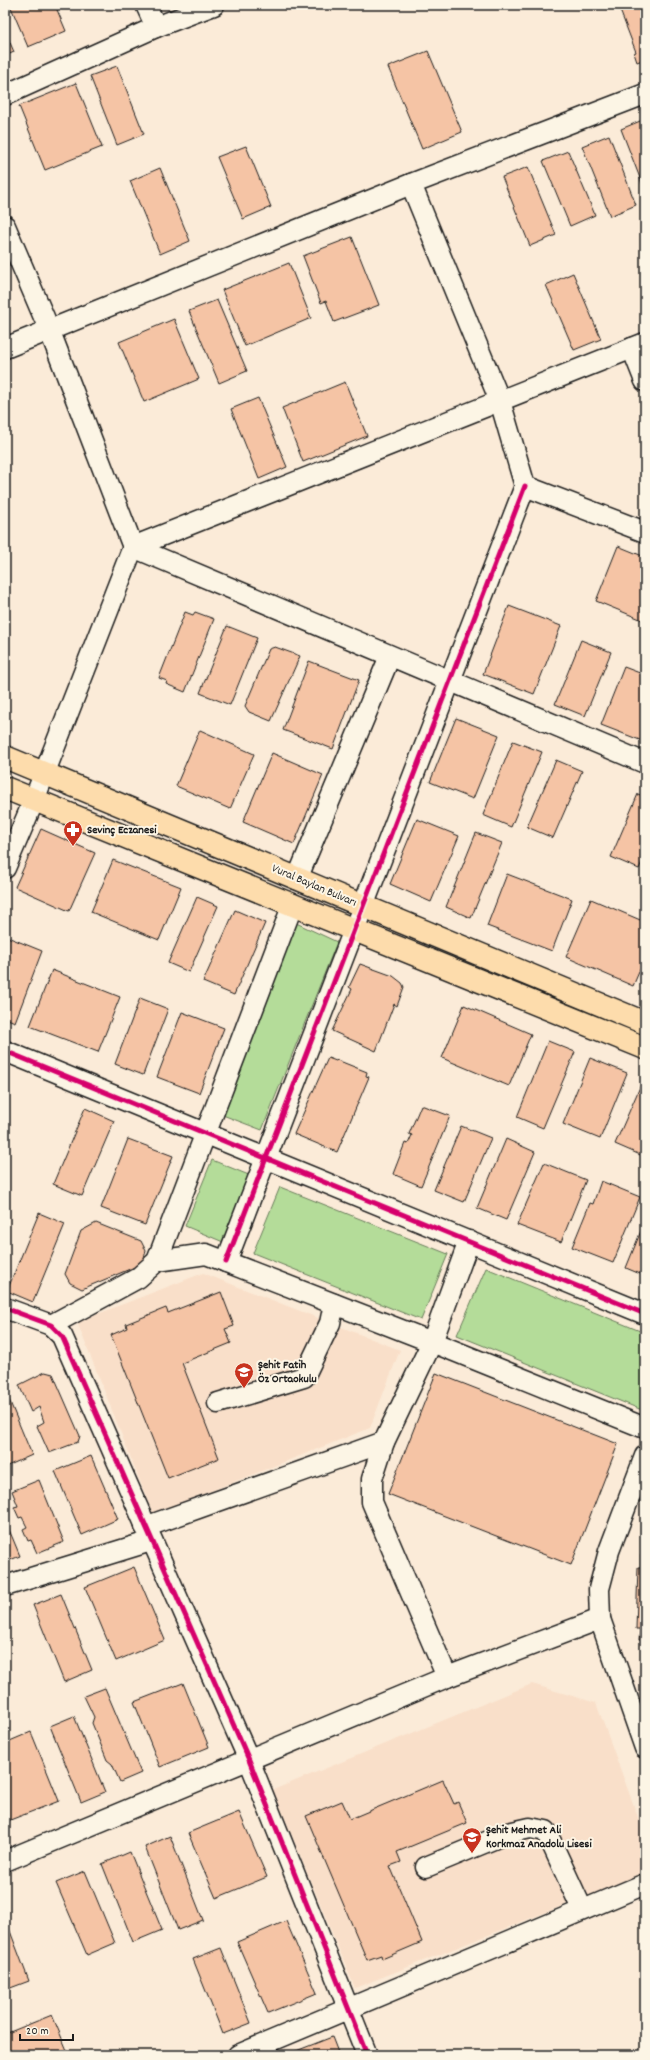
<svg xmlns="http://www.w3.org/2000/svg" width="650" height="2060" font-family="Dekko,sans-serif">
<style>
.built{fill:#f9dfc9}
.green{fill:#b4dc99;stroke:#687c5a}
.building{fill:#f5c4a5;stroke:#1c1c1c}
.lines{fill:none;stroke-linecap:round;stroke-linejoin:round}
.minor-casing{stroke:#1c1c1c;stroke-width:23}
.major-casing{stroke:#1c1c1c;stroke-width:25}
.minor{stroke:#fcf5e5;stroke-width:20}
.major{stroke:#fddcac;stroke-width:22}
.cycleway-casing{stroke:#fcf5e5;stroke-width:8}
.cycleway{stroke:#d6006c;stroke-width:5}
.labels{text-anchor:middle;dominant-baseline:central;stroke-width:4;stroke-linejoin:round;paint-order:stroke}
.poi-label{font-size:12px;font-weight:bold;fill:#1c1c1c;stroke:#fcf5e5;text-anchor:start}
.street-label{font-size:12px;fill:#1c1c1c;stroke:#fcf5e5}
</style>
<rect width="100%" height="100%" fill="#fbebd8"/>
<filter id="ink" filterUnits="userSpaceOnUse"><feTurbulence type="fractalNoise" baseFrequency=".025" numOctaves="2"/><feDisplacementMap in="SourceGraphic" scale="8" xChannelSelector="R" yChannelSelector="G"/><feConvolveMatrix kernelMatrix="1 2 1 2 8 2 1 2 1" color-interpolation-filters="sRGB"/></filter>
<g filter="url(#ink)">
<g class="built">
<path d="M 203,1273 L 400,1350 L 370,1428 L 153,1514 L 77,1322 Z"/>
<path d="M 532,1684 L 596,1703 L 645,1836 L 645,1873 L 355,1988 L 273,1790 Z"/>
</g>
<g class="green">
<path d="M 294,922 L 337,942 L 262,1130 L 220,1114 Z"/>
<path d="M 212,1160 L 256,1178 L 228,1244 L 185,1226 Z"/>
<path d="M 280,1187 L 448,1254 L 421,1320 L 253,1253 Z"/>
<path d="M 486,1268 L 645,1333 L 645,1403 L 642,1410 L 457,1335 Z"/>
</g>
<g class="building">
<path d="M 10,5 L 55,5 L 66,31 L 28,47 Z"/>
<path d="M 618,5 L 645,5 L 645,59 L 637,62 L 634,53 L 636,52 Z"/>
<path d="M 5,31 L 14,52 L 5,56 Z"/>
<path d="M 428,51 L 462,132 L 422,149 L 388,67 Z"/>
<path d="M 117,66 L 144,134 L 117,145 L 90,76 Z"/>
<path d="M 76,83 L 102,147 L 45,170 L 19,106 Z"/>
<path d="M 645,119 L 645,191 L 621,129 Z"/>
<path d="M 609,135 L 636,205 L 610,216 L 582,146 Z"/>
<path d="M 246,146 L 271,207 L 243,219 L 217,157 Z"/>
<path d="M 568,151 L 595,215 L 570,226 L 543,161 Z"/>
<path d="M 528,167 L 556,235 L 530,246 L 502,177 Z"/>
<path d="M 160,168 L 190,241 L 160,254 L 130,181 Z"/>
<path d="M 352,237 L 379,305 L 334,322 L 326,301 L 321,303 L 303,256 Z"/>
<path d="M 289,263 L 311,318 L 245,346 L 222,290 Z"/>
<path d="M 573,273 L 601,339 L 574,350 L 546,285 Z"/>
<path d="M 217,300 L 247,371 L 219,383 L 189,311 Z"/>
<path d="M 174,319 L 199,379 L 144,402 L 119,342 Z"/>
<path d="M 345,382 L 367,436 L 303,462 L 282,408 Z"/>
<path d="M 258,398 L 287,467 L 259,479 L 231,409 Z"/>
<path d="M 618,546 L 645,557 L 645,621 L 596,601 Z"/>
<path d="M 509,606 L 561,626 L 534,694 L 483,674 Z"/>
<path d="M 185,612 L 193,615 L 195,612 L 214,619 L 185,692 L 166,684 L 167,681 L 159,678 Z"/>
<path d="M 227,626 L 257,638 L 230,705 L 200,693 Z"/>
<path d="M 581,640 L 611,652 L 585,716 L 555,704 Z"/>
<path d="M 275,647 L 300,656 L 271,721 L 249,712 L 245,706 L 269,649 Z"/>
<path d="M 309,661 L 359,680 L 333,749 L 283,730 Z"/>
<path d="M 624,667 L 645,675 L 645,742 L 601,725 Z"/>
<path d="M 456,718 L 499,735 L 473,799 L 430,782 Z"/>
<path d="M 200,730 L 254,754 L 230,809 L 176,786 Z"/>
<path d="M 513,741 L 542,752 L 511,827 L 483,815 Z"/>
<path d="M 272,753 L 323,775 L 294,844 L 243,822 Z"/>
<path d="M 556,760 L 582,771 L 553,838 L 527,827 Z"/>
<path d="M 638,794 L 645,797 L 645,855 L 639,869 L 611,857 Z"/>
<path d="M 417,819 L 459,836 L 431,902 L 390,884 Z"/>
<path d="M 41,829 L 95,853 L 69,911 L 15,887 Z"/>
<path d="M 476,833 L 502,843 L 471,918 L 446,907 Z"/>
<path d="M 113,860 L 181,887 L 159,940 L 91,912 Z"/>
<path d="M 507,874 L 572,899 L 552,951 L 487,926 Z"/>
<path d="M 197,897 L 218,906 L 189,972 L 168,963 Z"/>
<path d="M 591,899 L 645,922 L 645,958 L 633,986 L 566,957 Z"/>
<path d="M 235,910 L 265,923 L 234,995 L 203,982 Z"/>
<path d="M 5,936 L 42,951 L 15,1022 L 5,1018 Z"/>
<path d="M 360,964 L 393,976 L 402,983 L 404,987 L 397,1006 L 394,1004 L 376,1051 L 332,1031 L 352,989 L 349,987 Z"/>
<path d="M 52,970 L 120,997 L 98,1052 L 30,1026 Z"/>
<path d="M 140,998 L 168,1009 L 143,1075 L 115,1064 Z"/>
<path d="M 464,1005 L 531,1034 L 509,1086 L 442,1058 Z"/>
<path d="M 182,1012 L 224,1028 L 199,1093 L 157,1077 Z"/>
<path d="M 548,1041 L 575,1052 L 543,1128 L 517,1117 Z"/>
<path d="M 328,1058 L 336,1061 L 337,1060 L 367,1072 L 366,1076 L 369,1077 L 337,1152 L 294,1134 Z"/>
<path d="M 590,1058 L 627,1073 L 600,1139 L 563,1124 Z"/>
<path d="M 643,1080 L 645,1081 L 645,1157 L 615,1144 Z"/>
<path d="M 421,1105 L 450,1116 L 421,1186 L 393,1174 L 405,1143 L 408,1144 L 412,1135 L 409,1134 Z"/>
<path d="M 85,1108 L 114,1121 L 82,1196 L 53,1184 Z"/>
<path d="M 461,1126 L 491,1138 L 464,1202 L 434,1190 Z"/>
<path d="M 128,1139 L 173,1156 L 145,1225 L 101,1208 Z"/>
<path d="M 506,1139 L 535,1152 L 506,1220 L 477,1208 Z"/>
<path d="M 544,1163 L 586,1180 L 561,1242 L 517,1225 Z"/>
<path d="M 601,1181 L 640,1197 L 613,1263 L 572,1247 L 590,1203 L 593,1204 Z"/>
<path d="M 39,1213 L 65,1224 L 33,1302 L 7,1291 Z"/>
<path d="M 645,1221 L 645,1276 L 626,1268 Z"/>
<path d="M 96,1223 L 141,1241 L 146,1251 L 142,1264 L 82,1289 L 70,1283 L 65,1274 L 81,1231 Z"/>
<path d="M 221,1292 L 234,1326 L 225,1329 L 231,1343 L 182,1363 L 219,1458 L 168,1478 L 111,1335 L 127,1328 L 126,1324 L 166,1308 L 168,1313 Z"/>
<path d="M 45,1372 L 53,1374 L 80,1436 L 78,1442 L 49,1453 L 37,1426 L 44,1422 L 39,1407 L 31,1412 L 19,1385 Z"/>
<path d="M 436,1373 L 618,1444 L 571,1565 L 388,1494 Z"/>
<path d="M 5,1390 L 32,1455 L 5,1467 Z"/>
<path d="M 91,1456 L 118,1519 L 82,1535 L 55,1471 Z"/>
<path d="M 39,1480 L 64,1542 L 37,1553 L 31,1540 L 28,1541 L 23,1529 L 27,1527 L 22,1517 L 19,1518 L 14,1507 L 18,1506 L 12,1491 Z"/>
<path d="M 5,1520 L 20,1556 L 5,1562 Z"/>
<path d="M 641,1555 L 645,1555 L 645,1640 L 639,1640 L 640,1629 L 636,1629 L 638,1567 L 641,1567 Z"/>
<path d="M 134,1567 L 165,1640 L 116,1661 L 85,1587 Z"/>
<path d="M 61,1594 L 92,1670 L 64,1682 L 33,1605 Z"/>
<path d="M 183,1683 L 209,1747 L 160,1767 L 134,1702 Z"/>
<path d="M 105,1688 L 141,1773 L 120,1782 L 112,1764 L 107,1760 L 92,1723 L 94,1717 L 84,1696 Z"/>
<path d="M 74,1716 L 105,1792 L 81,1802 L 50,1726 Z"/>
<path d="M 31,1732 L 59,1801 L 5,1822 L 5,1743 Z"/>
<path d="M 443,1780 L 454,1804 L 458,1802 L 467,1823 L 397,1852 L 401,1862 L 390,1866 L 422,1942 L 382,1959 L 381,1955 L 367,1960 L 306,1816 L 342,1801 L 350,1819 Z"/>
<path d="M 239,1812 L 267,1877 L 216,1898 L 188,1833 Z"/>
<path d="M 170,1836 L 203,1920 L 178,1930 L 145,1847 Z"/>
<path d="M 130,1852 L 162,1930 L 133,1942 L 102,1864 Z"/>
<path d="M 85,1871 L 115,1943 L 87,1955 L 56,1883 Z"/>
<path d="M 5,1918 L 29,1981 L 5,1990 Z"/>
<path d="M 286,1921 L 317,1993 L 268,2013 L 237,1942 Z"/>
<path d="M 221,1948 L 251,2023 L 223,2034 L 193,1959 Z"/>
<path d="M 52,2015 L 69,2055 L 5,2055 L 5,2034 Z"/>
<path d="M 332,2037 L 339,2055 L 291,2055 L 291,2053 Z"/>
</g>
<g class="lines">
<defs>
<g id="minor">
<path d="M 146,5 L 156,27"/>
<path d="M 5,95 L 156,27 L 214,5"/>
<path d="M 411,184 L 500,401 L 525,486 L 645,532"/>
<path d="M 5,226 L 49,329 L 133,547 L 34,800 L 5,868"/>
<path d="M 5,348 L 411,184 L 645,94"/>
<path d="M 632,348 L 645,381"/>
<path d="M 133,547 L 645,763"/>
<path d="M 133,547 L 645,343"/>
<path d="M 297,879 L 390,656"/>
<path d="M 5,1051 L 645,1314"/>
<path d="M 157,1261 L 206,1254 L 432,1342 L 645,1428"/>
<path d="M 226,1262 L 525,486"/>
<path d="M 5,1308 L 51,1325 L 62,1336 L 249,1760 L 367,2055"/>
<path d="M 51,1325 L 138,1278 L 157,1261 L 293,904"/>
<path d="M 218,1403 L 304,1377 L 330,1323 L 334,1304"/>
<path d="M 645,1456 L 609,1551 L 599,1589 L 600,1619 L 645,1748"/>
<path d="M 145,1527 L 384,1442"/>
<path d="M 5,1586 L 151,1541"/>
<path d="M 447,1677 L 372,1502 L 372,1479 L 384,1442 L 432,1342 L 469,1241"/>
<path d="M 5,1861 L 447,1677 L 600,1619"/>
<path d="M 426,1867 L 508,1833 L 530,1828 L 546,1831 L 582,1909"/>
<path d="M 238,2055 L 645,1884"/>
</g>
<g id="major">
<path d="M 5,757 L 645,1023"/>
<path d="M 5,788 L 645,1048"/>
</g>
</defs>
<use href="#minor" class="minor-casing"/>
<use href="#major" class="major-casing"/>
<use href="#minor" class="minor"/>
<use href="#major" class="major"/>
<defs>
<g id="cycleway">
<path d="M 5,1051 L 645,1314"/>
<path d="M 226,1262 L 525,486"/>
<path d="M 5,1308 L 51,1325 L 62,1336 L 249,1760 L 367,2055"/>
</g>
</defs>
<use href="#cycleway" class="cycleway-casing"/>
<use href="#cycleway" class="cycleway"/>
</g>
</g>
<defs>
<symbol id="pharmacy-pin" viewBox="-11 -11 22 30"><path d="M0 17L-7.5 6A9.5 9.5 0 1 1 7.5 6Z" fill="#c8321e" stroke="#fcf5e5"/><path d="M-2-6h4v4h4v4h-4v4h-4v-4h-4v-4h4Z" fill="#fff"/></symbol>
<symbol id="school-pin" viewBox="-11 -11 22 30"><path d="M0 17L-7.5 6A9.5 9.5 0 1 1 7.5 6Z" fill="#c8321e" stroke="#fcf5e5"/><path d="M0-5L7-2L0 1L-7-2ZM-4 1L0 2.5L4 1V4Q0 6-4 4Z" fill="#fff"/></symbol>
</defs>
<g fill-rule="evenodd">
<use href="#pharmacy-pin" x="62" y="819" width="22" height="30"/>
<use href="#school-pin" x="233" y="1361" width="22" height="30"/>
<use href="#school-pin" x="461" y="1826" width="22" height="30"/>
</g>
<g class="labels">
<g class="poi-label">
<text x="87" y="830">Sevinç Eczanesi</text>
<text x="258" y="1365">Şehit Fatih<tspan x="258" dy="14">Öz Ortaokulu</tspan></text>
<text x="486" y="1830">Şehit Mehmet Ali<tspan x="486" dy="14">Korkmaz Anadolu Lisesi</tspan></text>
</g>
<g class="street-label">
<text transform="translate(314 886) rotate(23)">Vural Baylan Bulvarı</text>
</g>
</g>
<rect width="650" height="2060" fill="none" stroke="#fcf5e5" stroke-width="20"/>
<rect x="10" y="10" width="630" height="2040" fill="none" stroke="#1c1c1c" stroke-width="1.5" filter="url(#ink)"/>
<path d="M20 2034v6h53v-6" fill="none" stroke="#1c1c1c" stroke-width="2"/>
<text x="26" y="2034" font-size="12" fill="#1c1c1c" stroke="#fcf5e5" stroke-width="3" paint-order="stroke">20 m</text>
</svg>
